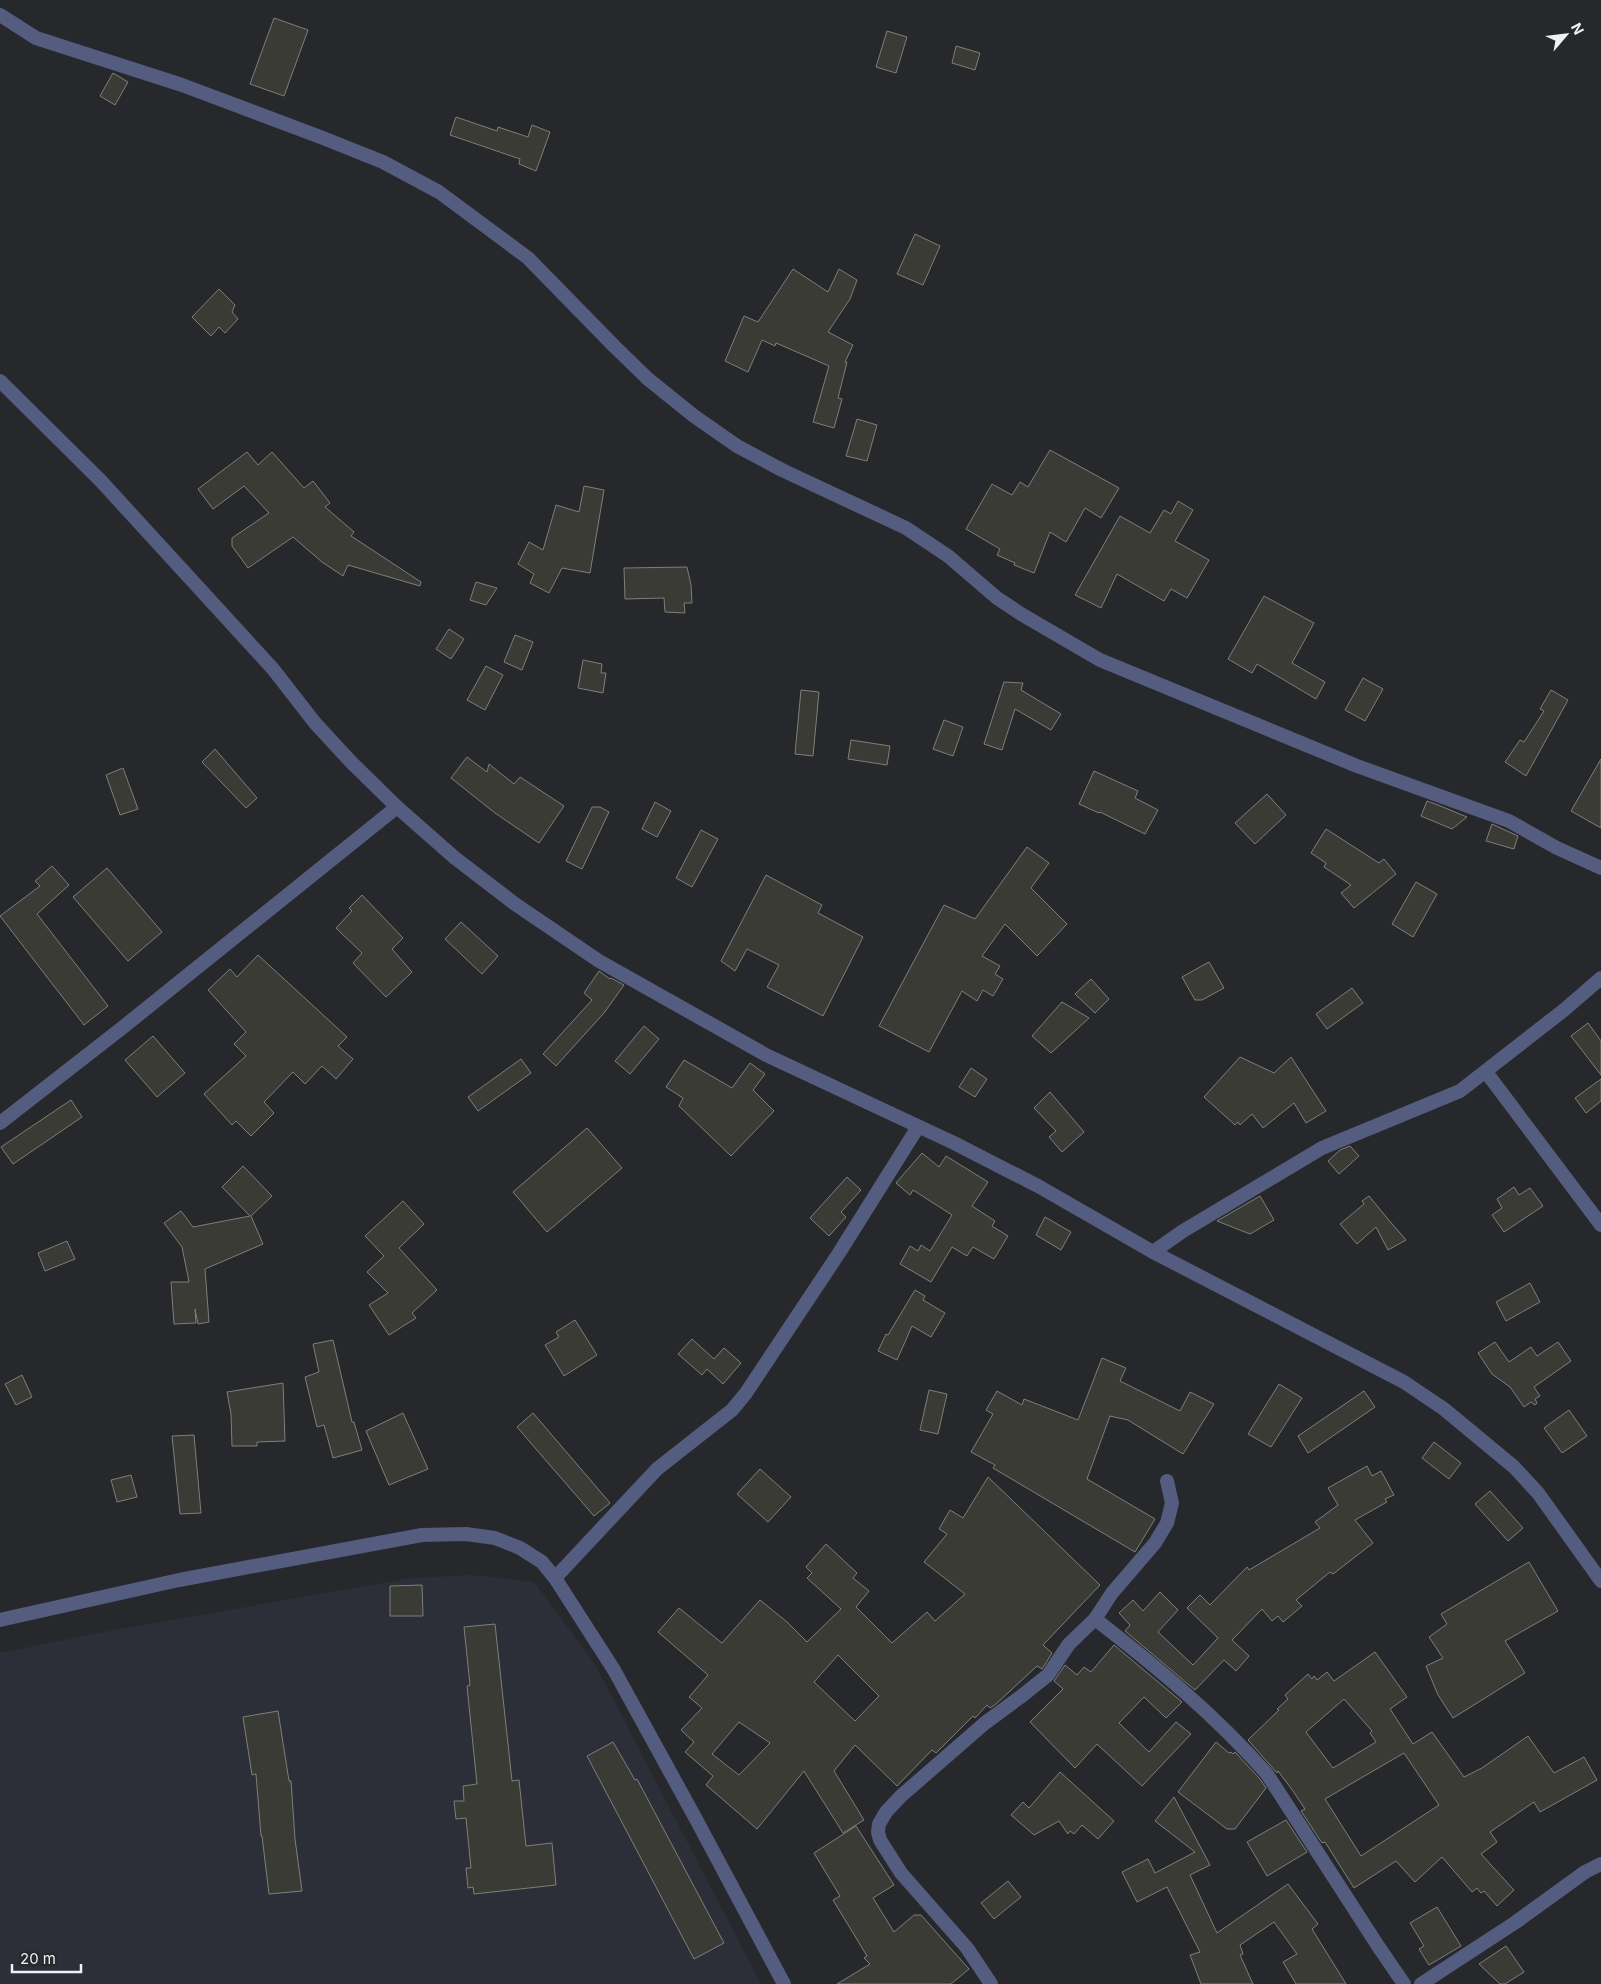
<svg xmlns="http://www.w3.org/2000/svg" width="1601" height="1984" font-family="Inter,sans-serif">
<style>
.built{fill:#2c2f38}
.building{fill:#3b3b36;stroke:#7f7f7a;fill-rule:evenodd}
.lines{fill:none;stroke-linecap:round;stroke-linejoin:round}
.minor{stroke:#545c7f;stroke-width:14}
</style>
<rect width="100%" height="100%" fill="#26282b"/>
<path class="built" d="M 472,1575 L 534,1582 L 595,1664 L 761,1984 L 0,1984 L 0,1653 L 98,1633 L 411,1578 Z"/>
<g class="building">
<path d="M 274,18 L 308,30 L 284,96 L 250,84 Z"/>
<path d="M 887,31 L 907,37 L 896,73 L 876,67 Z"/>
<path d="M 956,46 L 980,53 L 975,70 L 952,63 Z"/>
<path d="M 113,73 L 128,82 L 115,105 L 100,96 Z"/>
<path d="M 456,117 L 497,131 L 498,127 L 528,137 L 532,125 L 550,132 L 536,171 L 519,164 L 520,159 L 450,135 Z"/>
<path d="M 915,234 L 940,246 L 923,285 L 897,274 Z"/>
<path d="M 793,269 L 828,292 L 839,269 L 857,280 L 850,299 L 828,332 L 853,345 L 845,362 L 847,362 L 838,398 L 842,399 L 834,428 L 813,422 L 829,366 L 776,343 L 775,346 L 762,340 L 748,372 L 725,361 L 744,316 L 758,322 Z"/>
<path d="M 219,289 L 235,305 L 232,312 L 238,319 L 225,333 L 219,327 L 211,336 L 192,317 Z"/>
<path d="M 857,419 L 877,425 L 867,461 L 846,456 Z"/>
<path d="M 1050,450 L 1119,488 L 1101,518 L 1085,508 L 1066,542 L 1050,532 L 1034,573 L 1014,565 L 1015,563 L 997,555 L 1000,549 L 966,529 L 992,484 L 1012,495 L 1020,482 L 1028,487 Z"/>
<path d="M 247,452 L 258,465 L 272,452 L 304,488 L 313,481 L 330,503 L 325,507 L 354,532 L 351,536 L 421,582 L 420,586 L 348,565 L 343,576 L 322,562 L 293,537 L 248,568 L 232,546 L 232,538 L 269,513 L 244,486 L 213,509 L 198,489 Z"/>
<path d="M 584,486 L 604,490 L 590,573 L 562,568 L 549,593 L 530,583 L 534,574 L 518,564 L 529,542 L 543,550 L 556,505 L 579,512 Z"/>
<path d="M 1178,501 L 1193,510 L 1175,541 L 1209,560 L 1187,598 L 1171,589 L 1164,601 L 1117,574 L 1101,608 L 1075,595 L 1120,516 L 1150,533 L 1164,510 L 1171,514 Z"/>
<path d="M 687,567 L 691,585 L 692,603 L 684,603 L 685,613 L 665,612 L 664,598 L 625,599 L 624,568 Z"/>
<path d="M 476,582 L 497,588 L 486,605 L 470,600 Z"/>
<path d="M 1264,596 L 1314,623 L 1292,663 L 1325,682 L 1316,699 L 1257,664 L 1252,673 L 1228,659 Z"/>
<path d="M 449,629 L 464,639 L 451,659 L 436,649 Z"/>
<path d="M 515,635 L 533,642 L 522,670 L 504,662 Z"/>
<path d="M 583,660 L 602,664 L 601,673 L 606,673 L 603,693 L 578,688 Z"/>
<path d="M 486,666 L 503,675 L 485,710 L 467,700 Z"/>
<path d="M 1363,678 L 1383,689 L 1365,721 L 1345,710 Z"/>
<path d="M 1004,682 L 1023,683 L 1021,690 L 1061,714 L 1051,730 L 1015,709 L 1002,750 L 984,744 Z"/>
<path d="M 801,690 L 819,692 L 813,756 L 795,754 Z"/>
<path d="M 1551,690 L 1568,700 L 1526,776 L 1505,762 L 1520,740 L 1524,742 L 1544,711 L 1540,709 Z"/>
<path d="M 944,720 L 963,727 L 953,756 L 933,749 Z"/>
<path d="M 851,740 L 890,746 L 887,765 L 848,759 Z"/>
<path d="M 215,749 L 257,798 L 246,808 L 202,762 Z"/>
<path d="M 467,757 L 487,772 L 489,764 L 514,784 L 520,777 L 564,806 L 539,843 L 495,813 L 451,778 Z"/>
<path d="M 1601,759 L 1601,828 L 1571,811 Z"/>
<path d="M 123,768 L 138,809 L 120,815 L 106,775 Z"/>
<path d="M 1094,771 L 1138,791 L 1135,798 L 1158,810 L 1145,834 L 1100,812 L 1099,813 L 1079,804 Z"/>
<path d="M 1267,794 L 1286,815 L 1255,844 L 1235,823 Z"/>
<path d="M 1427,801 L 1438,805 L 1467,817 L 1452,829 L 1421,816 Z"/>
<path d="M 655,802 L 671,811 L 657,837 L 642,829 Z"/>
<path d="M 592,807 L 600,807 L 609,812 L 582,869 L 566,861 Z"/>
<path d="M 1492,824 L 1518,836 L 1514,849 L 1486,841 Z"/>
<path d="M 1326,829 L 1379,863 L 1384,859 L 1396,874 L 1354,908 L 1341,893 L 1351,885 L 1324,867 L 1326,863 L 1311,853 Z"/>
<path d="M 701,830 L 718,839 L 692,887 L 676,878 Z"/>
<path d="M 1027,847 L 1049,863 L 1031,888 L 1067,924 L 1037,956 L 1005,924 L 982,956 L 1000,966 L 995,974 L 1003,979 L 993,996 L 983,990 L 977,1001 L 962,991 L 929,1052 L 879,1026 L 944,905 L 975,919 Z"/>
<path d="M 52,866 L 69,885 L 37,914 L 108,1006 L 84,1025 L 0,916 L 40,886 L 35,881 Z"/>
<path d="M 107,868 L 162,932 L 128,961 L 73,897 Z"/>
<path d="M 766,875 L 822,905 L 818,913 L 863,937 L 823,1016 L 767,987 L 779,965 L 747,949 L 735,971 L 721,961 Z"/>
<path d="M 1416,882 L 1437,894 L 1413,937 L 1392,924 Z"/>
<path d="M 362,895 L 403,938 L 392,949 L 412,972 L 386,997 L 353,963 L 362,953 L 336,928 L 352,911 L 349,908 Z"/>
<path d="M 461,922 L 498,956 L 482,974 L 445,939 Z"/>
<path d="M 258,955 L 347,1037 L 338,1046 L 353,1059 L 336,1079 L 322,1066 L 305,1084 L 293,1072 L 264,1102 L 274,1113 L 251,1136 L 236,1121 L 232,1125 L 204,1094 L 246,1056 L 234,1044 L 246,1032 L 208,990 L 230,969 L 237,977 Z"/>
<path d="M 1209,962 L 1224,988 L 1202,1000 L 1195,1000 L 1182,977 Z"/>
<path d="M 599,971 L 610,979 L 611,978 L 624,985 L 604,1013 L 556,1066 L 543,1054 L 592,1000 L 584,993 Z"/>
<path d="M 1091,979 L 1109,999 L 1095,1013 L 1075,994 Z"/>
<path d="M 1352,988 L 1363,1003 L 1327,1029 L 1316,1014 Z"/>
<path d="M 1062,1002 L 1089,1018 L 1051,1053 L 1032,1036 Z"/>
<path d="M 1588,1023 L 1601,1041 L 1601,1075 L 1571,1036 Z"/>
<path d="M 644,1026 L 659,1039 L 630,1074 L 615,1061 Z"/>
<path d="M 153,1036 L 185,1073 L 157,1097 L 125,1060 Z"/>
<path d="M 1240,1057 L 1274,1073 L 1291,1057 L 1326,1111 L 1306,1123 L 1294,1103 L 1263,1128 L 1252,1114 L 1240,1125 L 1238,1122 L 1235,1125 L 1204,1097 Z"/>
<path d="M 521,1059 L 531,1073 L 478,1111 L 468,1097 Z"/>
<path d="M 684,1060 L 732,1088 L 750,1063 L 765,1074 L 753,1090 L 774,1111 L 731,1156 L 679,1106 L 683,1098 L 666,1087 Z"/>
<path d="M 971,1068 L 987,1079 L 975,1097 L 959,1087 Z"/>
<path d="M 1601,1079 L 1601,1101 L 1586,1113 L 1575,1098 Z"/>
<path d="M 1050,1092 L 1084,1132 L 1062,1152 L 1049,1137 L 1056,1131 L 1034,1108 Z"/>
<path d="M 71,1100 L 82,1117 L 13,1164 L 1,1147 Z"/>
<path d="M 587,1128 L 622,1168 L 547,1232 L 513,1192 Z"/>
<path d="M 1350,1146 L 1359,1156 L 1339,1174 L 1328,1161 L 1340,1150 Z"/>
<path d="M 922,1153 L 939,1167 L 946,1156 L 988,1182 L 972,1206 L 995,1221 L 992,1226 L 1008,1236 L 994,1259 L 973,1247 L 967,1256 L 952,1247 L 931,1282 L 900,1264 L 910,1246 L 918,1251 L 921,1245 L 930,1251 L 952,1215 L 913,1190 L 910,1195 L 896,1183 Z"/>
<path d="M 243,1166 L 272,1196 L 251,1216 L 263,1244 L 205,1269 L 209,1322 L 198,1324 L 195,1309 L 196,1323 L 174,1324 L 171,1282 L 189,1282 L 182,1247 L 164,1223 L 181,1211 L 193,1227 L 250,1216 L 222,1187 Z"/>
<path d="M 847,1177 L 861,1190 L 841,1212 L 846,1217 L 829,1236 L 810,1218 Z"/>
<path d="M 1514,1187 L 1519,1195 L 1530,1188 L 1543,1206 L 1504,1232 L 1492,1215 L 1502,1208 L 1497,1199 Z"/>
<path d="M 1260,1196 L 1274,1220 L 1250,1234 L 1217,1221 Z"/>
<path d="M 1369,1196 L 1387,1218 L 1406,1240 L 1388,1250 L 1376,1227 L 1357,1244 L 1340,1224 L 1364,1204 L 1362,1201 Z"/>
<path d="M 403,1201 L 424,1224 L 399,1248 L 437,1290 L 412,1313 L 416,1318 L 389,1335 L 369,1305 L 388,1293 L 367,1272 L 384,1256 L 365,1236 Z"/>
<path d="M 1045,1217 L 1071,1232 L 1061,1250 L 1036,1235 Z"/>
<path d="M 67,1241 L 75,1259 L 45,1271 L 38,1253 Z"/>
<path d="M 1530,1283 L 1540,1302 L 1506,1321 L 1496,1302 Z"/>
<path d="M 915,1290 L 925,1296 L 923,1300 L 945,1313 L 931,1337 L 912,1326 L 897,1360 L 878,1351 L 886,1334 L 888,1335 Z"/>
<path d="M 575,1320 L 597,1355 L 564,1376 L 545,1345 L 559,1337 L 556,1332 Z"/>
<path d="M 692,1339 L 714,1359 L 724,1348 L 741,1363 L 723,1384 L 707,1369 L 702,1375 L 678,1354 Z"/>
<path d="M 333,1340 L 352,1422 L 354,1422 L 362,1450 L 333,1458 L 324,1425 L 317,1427 L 305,1377 L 319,1372 L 313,1344 Z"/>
<path d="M 1495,1342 L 1509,1362 L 1531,1347 L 1537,1356 L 1558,1342 L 1571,1361 L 1534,1387 L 1540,1396 L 1535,1399 L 1537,1403 L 1535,1405 L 1531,1402 L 1524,1407 L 1510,1387 L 1492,1374 L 1478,1353 Z"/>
<path d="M 1102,1358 L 1126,1368 L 1120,1381 L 1180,1411 L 1190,1392 L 1214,1404 L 1183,1454 L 1128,1420 L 1110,1416 L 1087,1479 L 1155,1519 L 1135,1552 L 993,1468 L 995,1465 L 971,1452 L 993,1414 L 986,1410 L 997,1391 L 1022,1405 L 1024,1399 L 1078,1420 Z"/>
<path d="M 22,1375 L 32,1397 L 16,1405 L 5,1384 Z"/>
<path d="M 283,1383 L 285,1441 L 257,1442 L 257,1446 L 232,1446 L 231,1414 L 227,1392 Z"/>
<path d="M 1279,1384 L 1302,1398 L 1271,1447 L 1248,1434 Z"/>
<path d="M 929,1390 L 947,1394 L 938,1434 L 920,1430 Z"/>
<path d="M 1364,1391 L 1375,1407 L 1308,1453 L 1298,1436 Z"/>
<path d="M 1569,1410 L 1587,1436 L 1562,1453 L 1544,1428 Z"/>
<path d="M 403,1413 L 428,1469 L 389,1485 L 366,1431 Z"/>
<path d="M 533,1413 L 610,1503 L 594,1516 L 517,1427 Z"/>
<path d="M 194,1435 L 201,1513 L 180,1514 L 172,1436 Z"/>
<path d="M 1434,1442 L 1461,1463 L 1449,1479 L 1422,1458 Z"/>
<path d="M 1367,1466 L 1372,1476 L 1381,1471 L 1394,1495 L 1385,1499 L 1387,1502 L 1355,1520 L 1373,1543 L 1333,1574 L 1330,1572 L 1296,1600 L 1302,1606 L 1283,1622 L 1278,1616 L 1272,1621 L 1262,1609 L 1232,1640 L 1249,1656 L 1236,1671 L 1224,1660 L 1195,1690 L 1125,1631 L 1130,1625 L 1119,1613 L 1133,1600 L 1143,1611 L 1160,1592 L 1178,1610 L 1158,1632 L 1193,1665 L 1218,1638 L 1187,1608 L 1200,1595 L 1210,1605 L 1247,1567 L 1249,1570 L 1320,1528 L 1315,1522 L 1338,1505 L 1328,1488 Z"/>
<path d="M 760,1469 L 791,1497 L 768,1522 L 737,1494 Z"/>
<path d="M 131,1475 L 137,1497 L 117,1502 L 111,1480 Z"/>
<path d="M 988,1477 L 1100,1585 L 1043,1645 L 1052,1653 L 1042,1669 L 1037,1666 L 996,1704 L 990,1708 L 987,1705 L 975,1718 L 973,1716 L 936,1753 L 932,1750 L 897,1786 L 855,1745 L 834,1771 L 864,1820 L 843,1833 L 804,1771 L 757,1829 L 706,1785 L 713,1776 L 685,1752 L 694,1742 L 681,1730 L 702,1708 L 689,1697 L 708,1675 L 658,1632 L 679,1608 L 722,1643 L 760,1600 L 787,1622 L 807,1642 L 841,1609 L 807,1578 L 812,1573 L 806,1567 L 826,1544 L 857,1573 L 853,1578 L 869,1591 L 856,1607 L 892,1643 L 927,1612 L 935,1621 L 965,1594 L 924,1562 L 947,1534 L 939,1529 L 950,1510 L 963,1518 ZM 838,1655 L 879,1696 L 855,1721 L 814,1682 ZM 739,1722 L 770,1743 L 739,1775 L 712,1754 Z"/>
<path d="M 1490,1491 L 1523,1528 L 1508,1541 L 1475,1504 Z"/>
<path d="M 1529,1562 L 1558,1611 L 1505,1641 L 1525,1673 L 1453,1718 L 1438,1695 L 1426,1666 L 1443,1658 L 1429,1637 L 1447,1624 L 1441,1614 Z"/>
<path d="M 422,1585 L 423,1616 L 390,1616 L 390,1586 Z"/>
<path d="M 495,1624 L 512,1781 L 519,1780 L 526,1846 L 552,1843 L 556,1885 L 474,1894 L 473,1887 L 468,1888 L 466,1868 L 471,1868 L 466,1818 L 456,1819 L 454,1801 L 464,1801 L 463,1786 L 477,1784 L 467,1686 L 470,1685 L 464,1627 Z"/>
<path d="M 1114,1645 L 1182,1702 L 1166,1718 L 1144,1697 L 1119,1723 L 1149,1752 L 1176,1722 L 1191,1734 L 1142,1786 L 1097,1744 L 1075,1768 L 1030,1722 L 1063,1689 L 1054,1681 L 1065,1665 L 1077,1675 L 1084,1667 L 1091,1672 Z"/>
<path d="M 1375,1652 L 1407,1697 L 1390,1709 L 1413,1744 L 1432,1732 L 1464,1777 L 1482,1768 L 1528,1736 L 1554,1773 L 1584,1757 L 1597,1780 L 1540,1812 L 1534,1802 L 1490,1832 L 1497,1842 L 1481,1854 L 1514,1890 L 1497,1906 L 1484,1891 L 1481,1893 L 1477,1888 L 1472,1892 L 1442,1857 L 1415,1882 L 1396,1861 L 1354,1888 L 1325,1842 L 1322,1843 L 1301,1811 L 1305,1809 L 1293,1791 L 1278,1771 L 1277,1773 L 1248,1740 L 1279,1710 L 1277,1709 L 1288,1699 L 1285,1695 L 1308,1674 L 1312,1679 L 1314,1676 L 1317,1680 L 1327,1672 L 1334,1681 ZM 1344,1699 L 1372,1731 L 1370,1733 L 1376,1742 L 1333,1768 L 1306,1732 ZM 1404,1753 L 1439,1805 L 1361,1856 L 1325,1799 Z"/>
<path d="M 278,1711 L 289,1781 L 291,1781 L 295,1839 L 302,1891 L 269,1894 L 262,1836 L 261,1836 L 256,1774 L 252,1775 L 243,1717 Z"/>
<path d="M 613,1742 L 635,1780 L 637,1779 L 724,1943 L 694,1959 L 587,1756 Z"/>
<path d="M 1216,1742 L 1229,1753 L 1231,1752 L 1233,1754 L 1235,1752 L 1260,1779 L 1266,1788 L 1235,1829 L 1227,1829 L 1178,1792 Z"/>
<path d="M 1060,1772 L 1114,1821 L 1098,1839 L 1082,1825 L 1074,1834 L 1070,1831 L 1068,1834 L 1059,1821 L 1034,1835 L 1011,1815 L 1023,1802 L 1029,1808 Z"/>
<path d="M 1174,1797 L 1210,1865 L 1190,1875 L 1217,1933 L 1288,1884 L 1318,1924 L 1312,1929 L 1346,1984 L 1296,1984 L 1283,1962 L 1297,1954 L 1274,1922 L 1240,1945 L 1243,1954 L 1240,1955 L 1253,1984 L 1201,1984 L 1190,1955 L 1200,1952 L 1167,1887 L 1137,1902 L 1122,1872 L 1148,1859 L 1155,1873 L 1195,1852 L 1155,1821 Z"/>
<path d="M 1286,1820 L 1307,1852 L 1267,1876 L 1247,1842 Z"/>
<path d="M 856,1826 L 894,1885 L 873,1898 L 894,1932 L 914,1915 L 921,1915 L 969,1969 L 951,1984 L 837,1984 L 870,1964 L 864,1958 L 867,1956 L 833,1900 L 840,1896 L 814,1853 Z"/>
<path d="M 1008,1881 L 1021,1897 L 994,1919 L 981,1903 Z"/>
<path d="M 1437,1907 L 1461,1946 L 1429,1965 L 1419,1949 L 1424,1946 L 1410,1923 Z"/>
<path d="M 1506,1946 L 1524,1972 L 1505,1984 L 1500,1984 L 1479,1964 Z"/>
</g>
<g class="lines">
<g class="minor">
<path d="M 0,15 L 36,38 L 182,85 L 323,138 L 383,162 L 439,192 L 528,258 L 614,346 L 648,379 L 694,416 L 737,446 L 782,470 L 906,528 L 948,556 L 997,598 L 1021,614 L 1100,660 L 1357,766 L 1509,821 L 1557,848 L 1601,868"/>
<path d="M 0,381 L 100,480 L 273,669 L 315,723 L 351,762 L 397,807 L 455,858 L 515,904 L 599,961 L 766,1055 L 954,1143 L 1038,1186 L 1153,1252 L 1404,1382 L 1444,1409 L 1514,1467 L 1538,1493 L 1601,1581"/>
<path d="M 1486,1072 L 1601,1225"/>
<path d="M 0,1123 L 122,1028 L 397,807"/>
<path d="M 1153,1252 L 1183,1231 L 1322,1148 L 1460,1091 L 1564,1010 L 1601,978"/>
<path d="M 555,1578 L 657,1469 L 732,1410 L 746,1393 L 839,1253 L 918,1127"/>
<path d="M 1095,1619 C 1156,1666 1216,1716 1267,1774 L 1378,1946 L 1404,1984"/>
<path d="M 0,1620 L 179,1580 L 422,1535 L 466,1534 L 495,1538 L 520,1548 L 542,1562 L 555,1578 L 614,1670 L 697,1821 L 784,1984"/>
<path d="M 991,1984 L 967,1948 L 901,1873 L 880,1840 L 878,1832 L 879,1824 L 886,1812 L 901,1796 L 985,1723 L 1023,1695 L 1048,1675 L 1069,1644 L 1095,1619 L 1112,1593 L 1155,1543 L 1167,1523 L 1172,1503 L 1167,1481"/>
<path d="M 1421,1984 L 1516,1922 L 1585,1872 L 1601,1864"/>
</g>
</g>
<g transform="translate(1566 35) rotate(62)" stroke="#26282b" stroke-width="4" paint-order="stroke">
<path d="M0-4L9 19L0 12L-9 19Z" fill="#f0f1f4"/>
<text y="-8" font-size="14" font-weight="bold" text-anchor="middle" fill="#f0f1f4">N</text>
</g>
<path d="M12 1964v8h69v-8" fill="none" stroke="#f0f1f4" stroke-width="2.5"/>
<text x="20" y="1964" font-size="15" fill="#f0f1f4" stroke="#26282b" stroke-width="4" paint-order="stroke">20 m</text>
</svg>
